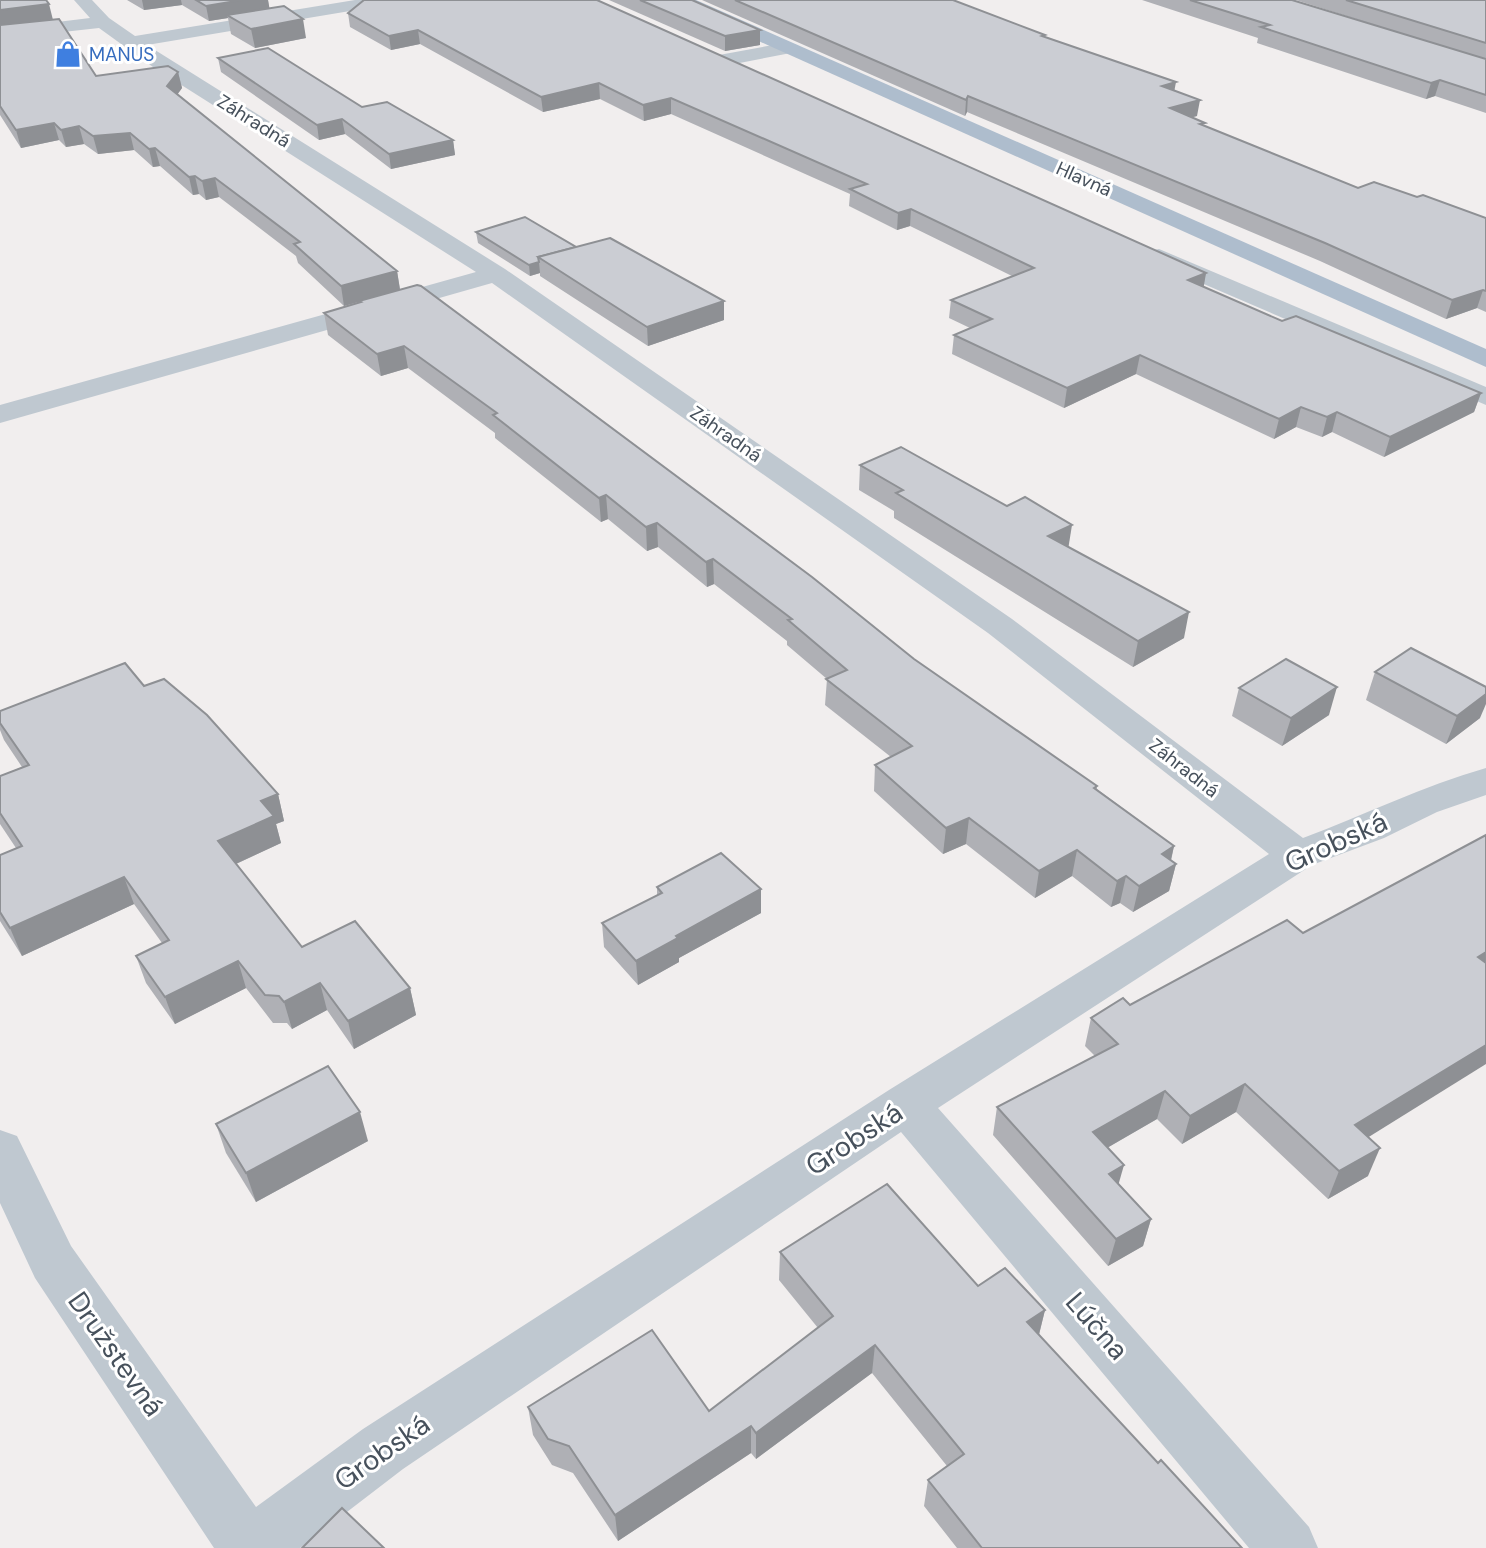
<svg xmlns="http://www.w3.org/2000/svg" width="1486" height="1548" font-family="'DM Sans',sans-serif">
<style>
.lines{fill:none;stroke-linecap:round;stroke-linejoin:round}
.minor{fill:#bfc8d0;fill-rule:evenodd}
.major{fill:#aebdcd;fill-rule:evenodd}
.wall{fill:#afb0b5}
.shaded-wall{fill:#8e9094}
.building{fill:#cbcdd3;stroke:#8e9094;stroke-width:2}
.labels{text-anchor:middle;dominant-baseline:central;stroke-width:6;stroke-linejoin:round;paint-order:stroke}
.far-shop-label{font-size:19px;fill:#366cbe;stroke:#fff;text-anchor:start}
.far-street-label{font-size:19px;fill:#47515c;stroke:#fff}
.near-street-label{font-size:28px;fill:#47515c;stroke:#fff}
</style>
<rect width="100%" height="100%" fill="#f1eeee"/>
<g class="lines">
<g class="minor">
<path d="M 74,0 L 92,0 L 109,18 L 135,36 L 355,0 L 395,0 L 386,5 L 147,45 L 505,269 L 1012,619 L 1303,838 C 1364,815 1423,786 1486,768 L 1486,795 L 1437,812 L 1384,838 L 1312,865 L 938,1108 L 1309,1527 L 1318,1548 L 1249,1548 L 901,1132 L 403,1469 L 300,1548 L 214,1548 L 35,1278 L 0,1203 L 0,1130 L 17,1136 L 71,1246 L 256,1507 L 363,1429 L 889,1090 L 1269,854 L 988,633 L 492,283 L 0,423 L 0,405 L 476,272 L 153,67 L 99,28 L 0,39 L 0,29 L 90,18 Z"/>
<path d="M 789,42 L 798,48 L 796,52 L 719,67 L 710,61 L 719,55 Z"/>
<path d="M 1159,249 L 1486,387 L 1486,405 L 1150,261 L 1147,256 L 1150,251 Z"/>
</g>
<path class="major" d="M 673,0 L 696,0 L 1486,349 L 1486,367 L 676,4 Z"/>
</g>
<g class="wall">
<path d="M 0,0 L 53,20 L 96,76 L 178,72 L 182,88 L 177,95 L 397,271 L 400,289 L 914,659 L 1097,786 L 1097,789 L 1174,846 L 1171,861 L 1176,864 L 1169,891 L 1133,912 L 1120,903 L 1111,907 L 1072,876 L 1035,898 L 966,844 L 943,854 L 874,791 L 875,765 L 891,757 L 825,705 L 827,679 L 787,645 L 787,641 L 714,584 L 707,587 L 658,547 L 647,551 L 608,519 L 601,522 L 495,438 L 495,433 L 408,368 L 381,376 L 328,335 L 324,313 L 360,303 L 359,302 L 344,306 L 298,263 L 296,256 L 219,197 L 206,200 L 199,194 L 193,195 L 160,166 L 153,167 L 134,150 L 98,154 L 84,144 L 66,147 L 59,140 L 21,148 L 0,115 Z"/>
<path d="M 127,0 L 268,0 L 269,8 L 306,38 L 255,48 L 231,34 L 228,18 L 209,21 L 182,5 L 144,10 Z"/>
<path d="M 597,0 L 1206,273 L 1203,287 L 1282,321 L 1481,393 L 1474,412 L 1384,457 L 1332,432 L 1322,437 L 1296,427 L 1274,439 L 1136,374 L 1064,408 L 952,354 L 954,335 L 970,328 L 949,318 L 951,300 L 1012,276 L 910,226 L 897,230 L 849,206 L 850,194 L 671,114 L 644,121 L 600,99 L 543,112 L 420,44 L 391,50 L 350,27 L 348,13 Z"/>
<path d="M 609,0 L 692,0 L 760,45 L 725,51 Z"/>
<path d="M 702,0 L 953,0 L 1045,35 L 1045,37 L 1174,90 L 1197,116 L 1192,117 L 1205,126 L 1358,188 L 1417,197 L 1486,218 L 1486,312 L 1477,308 L 1446,319 L 1320,261 L 967,112 L 965,116 Z"/>
<path d="M 1142,0 L 1292,0 L 1397,32 L 1296,0 L 1486,0 L 1486,113 L 1435,96 L 1426,99 L 1257,43 L 1258,38 Z"/>
<path d="M 218,58 L 453,140 L 455,155 L 391,169 L 345,134 L 319,140 L 221,72 Z"/>
<path d="M 476,232 L 576,247 L 724,320 L 648,346 L 540,276 L 540,273 L 530,276 L 478,243 Z"/>
<path d="M 860,465 L 1068,547 L 1184,638 L 1133,667 L 894,518 L 894,511 L 859,490 Z"/>
<path d="M 1375,672 L 1480,718 L 1446,744 L 1366,700 Z"/>
<path d="M 144,686 L 278,794 L 284,821 L 276,824 L 281,843 L 236,864 L 302,947 L 410,988 L 416,1015 L 354,1049 L 327,1010 L 292,1029 L 287,1023 L 273,1023 L 246,988 L 175,1024 L 146,983 L 136,956 L 162,943 L 134,904 L 22,956 L 0,921 L 0,855 L 16,848 L 0,824 L 0,776 L 22,767 L 4,740 L 0,730 L 0,711 Z"/>
<path d="M 1239,688 L 1329,715 L 1282,746 L 1232,716 Z"/>
<path d="M 657,887 L 761,913 L 679,958 L 679,962 L 638,985 L 604,947 L 602,923 L 657,896 Z"/>
<path d="M 1130,1005 L 1368,1137 L 1368,1176 L 1328,1199 L 1236,1112 L 1182,1144 L 1157,1119 L 1107,1148 L 1119,1184 L 1151,1219 L 1143,1246 L 1108,1266 L 993,1135 L 997,1107 L 1095,1056 L 1085,1046 L 1091,1018 Z"/>
<path d="M 216,1124 L 368,1141 L 256,1202 L 226,1153 Z"/>
<path d="M 780,1252 L 978,1286 L 1045,1310 L 1039,1335 L 1158,1463 L 1242,1548 L 957,1548 L 924,1506 L 928,1480 L 947,1466 L 872,1373 L 756,1459 L 751,1453 L 618,1541 L 573,1473 L 552,1465 L 533,1435 L 528,1407 L 709,1411 L 818,1328 L 779,1280 Z"/>
</g>
<g class="shaded-wall">
<path d="M 142,0 L 181,0 L 182,5 L 144,10 Z"/>
<path d="M 242,0 L 268,0 L 270,11 L 227,15 L 228,18 L 209,21 L 206,6 Z"/>
<path d="M 49,4 L 53,20 L 0,26 L 0,10 Z"/>
<path d="M 303,19 L 306,38 L 255,48 L 251,29 Z"/>
<path d="M 418,30 L 420,44 L 391,50 L 389,36 Z"/>
<path d="M 760,30 L 760,45 L 725,51 L 725,36 Z"/>
<path d="M 178,72 L 182,88 L 171,103 L 167,86 Z"/>
<path d="M 1440,80 L 1435,96 L 1426,99 L 1431,83 Z"/>
<path d="M 1176,82 L 1173,98 L 1162,86 Z"/>
<path d="M 599,83 L 600,99 L 543,112 L 541,97 Z"/>
<path d="M 968,96 L 967,112 L 965,116 L 966,100 Z"/>
<path d="M 671,98 L 671,114 L 644,121 L 643,105 Z"/>
<path d="M 1200,100 L 1197,116 L 1167,124 L 1170,108 Z"/>
<path d="M 342,119 L 345,134 L 319,140 L 317,125 Z"/>
<path d="M 54,123 L 59,140 L 21,148 L 16,130 Z"/>
<path d="M 79,126 L 84,144 L 66,147 L 61,130 Z"/>
<path d="M 130,133 L 134,150 L 98,154 L 93,136 Z"/>
<path d="M 453,140 L 455,155 L 391,169 L 389,154 Z"/>
<path d="M 155,148 L 160,166 L 153,167 L 149,149 Z"/>
<path d="M 195,176 L 199,194 L 193,195 L 189,177 Z"/>
<path d="M 215,178 L 219,197 L 206,200 L 202,181 Z"/>
<path d="M 911,209 L 910,226 L 897,230 L 898,213 Z"/>
<path d="M 539,262 L 540,273 L 530,276 L 529,265 Z"/>
<path d="M 397,271 L 400,290 L 344,306 L 341,286 Z"/>
<path d="M 1206,273 L 1203,291 L 1188,280 Z"/>
<path d="M 1483,290 L 1477,308 L 1446,319 L 1452,300 Z"/>
<path d="M 724,301 L 724,320 L 648,346 L 647,327 Z"/>
<path d="M 404,346 L 408,368 L 381,376 L 377,354 Z"/>
<path d="M 1140,355 L 1136,374 L 1064,408 L 1067,388 Z"/>
<path d="M 1481,393 L 1474,412 L 1384,457 L 1390,437 Z"/>
<path d="M 1301,407 L 1296,427 L 1274,439 L 1279,419 Z"/>
<path d="M 1337,412 L 1332,432 L 1322,437 L 1327,417 Z"/>
<path d="M 606,495 L 608,519 L 601,522 L 599,498 Z"/>
<path d="M 657,523 L 658,547 L 647,551 L 646,527 Z"/>
<path d="M 1072,525 L 1068,550 L 1048,536 Z"/>
<path d="M 713,559 L 714,584 L 707,587 L 706,562 Z"/>
<path d="M 1189,612 L 1184,638 L 1133,667 L 1138,641 Z"/>
<path d="M 1337,687 L 1329,715 L 1282,746 L 1291,718 Z"/>
<path d="M 1486,694 L 1486,704 L 1480,718 L 1446,744 L 1457,716 Z"/>
<path d="M 278,794 L 284,821 L 276,824 L 281,843 L 227,868 L 218,841 L 261,801 Z"/>
<path d="M 969,818 L 966,844 L 943,854 L 946,828 Z"/>
<path d="M 1174,846 L 1169,868 L 1176,864 L 1169,891 L 1133,912 L 1139,886 L 1162,854 Z"/>
<path d="M 1077,850 L 1072,876 L 1035,898 L 1039,871 Z"/>
<path d="M 1126,876 L 1120,903 L 1111,907 L 1117,881 Z"/>
<path d="M 124,877 L 134,904 L 22,956 L 10,928 Z"/>
<path d="M 761,889 L 761,913 L 679,958 L 679,962 L 638,985 L 636,961 L 676,936 Z"/>
<path d="M 1486,952 L 1486,973 L 1478,957 Z"/>
<path d="M 238,961 L 246,988 L 175,1024 L 165,997 Z"/>
<path d="M 320,983 L 327,1010 L 292,1029 L 284,1002 Z"/>
<path d="M 410,988 L 416,1015 L 354,1049 L 348,1021 Z"/>
<path d="M 1486,1045 L 1486,1064 L 1343,1153 L 1355,1125 Z"/>
<path d="M 1245,1084 L 1236,1112 L 1182,1144 L 1190,1116 Z"/>
<path d="M 1165,1091 L 1157,1119 L 1086,1160 L 1093,1132 Z"/>
<path d="M 360,1112 L 368,1141 L 256,1202 L 246,1173 Z"/>
<path d="M 1380,1148 L 1368,1176 L 1328,1199 L 1339,1171 Z"/>
<path d="M 1124,1165 L 1116,1193 L 1109,1174 Z"/>
<path d="M 1151,1219 L 1143,1246 L 1108,1266 L 1116,1239 Z"/>
<path d="M 1045,1310 L 1038,1338 L 1027,1322 Z"/>
<path d="M 875,1345 L 872,1373 L 756,1459 L 756,1433 Z"/>
<path d="M 751,1426 L 751,1453 L 618,1541 L 615,1515 Z"/>
</g>
<g class="building">
<path d="M 0,0 L 46,0 L 49,4 L 0,10 Z"/>
<path d="M 196,0 L 242,0 L 206,6 Z"/>
<path d="M 364,0 L 597,0 L 1206,273 L 1188,280 L 1282,321 L 1296,316 L 1481,393 L 1390,437 L 1337,412 L 1327,417 L 1301,407 L 1279,419 L 1140,355 L 1067,388 L 954,335 L 992,319 L 951,300 L 1034,268 L 911,209 L 898,213 L 850,189 L 867,184 L 671,98 L 643,105 L 599,83 L 541,97 L 418,30 L 389,36 L 348,13 Z"/>
<path d="M 640,0 L 692,0 L 760,30 L 725,36 Z"/>
<path d="M 735,0 L 953,0 L 1045,35 L 1042,36 L 1176,82 L 1162,86 L 1200,100 L 1170,108 L 1205,123 L 1200,124 L 1358,188 L 1374,182 L 1417,197 L 1423,195 L 1486,218 L 1486,291 L 1483,290 L 1452,300 L 1325,243 L 968,96 L 966,100 Z"/>
<path d="M 1190,0 L 1292,0 L 1486,59 L 1486,95 L 1440,80 L 1431,83 L 1261,27 L 1270,25 Z"/>
<path d="M 1346,0 L 1486,0 L 1486,43 Z"/>
<path d="M 284,6 L 303,19 L 251,29 L 227,15 Z"/>
<path d="M 59,19 L 96,76 L 168,66 L 178,72 L 167,86 L 397,271 L 341,286 L 294,244 L 300,242 L 215,178 L 202,181 L 195,176 L 189,177 L 155,148 L 149,149 L 130,133 L 93,136 L 79,126 L 61,130 L 54,123 L 16,130 L 0,106 L 0,25 Z"/>
<path d="M 268,48 L 362,107 L 387,102 L 453,140 L 389,154 L 342,119 L 317,125 L 218,58 Z"/>
<path d="M 525,217 L 576,247 L 538,257 L 539,262 L 529,265 L 476,232 Z"/>
<path d="M 610,238 L 724,301 L 647,327 L 538,257 Z"/>
<path d="M 417,285 L 421,286 L 812,577 L 914,659 L 1097,786 L 1094,788 L 1174,846 L 1162,854 L 1176,864 L 1139,886 L 1126,876 L 1117,881 L 1077,850 L 1039,871 L 969,818 L 946,828 L 875,765 L 912,746 L 826,679 L 847,670 L 788,620 L 792,619 L 713,559 L 706,562 L 657,523 L 646,527 L 606,495 L 599,498 L 493,415 L 497,413 L 404,346 L 377,354 L 324,313 L 361,302 L 359,301 Z"/>
<path d="M 901,447 L 1007,506 L 1025,497 L 1072,525 L 1048,536 L 1189,612 L 1138,641 L 896,493 L 903,490 L 860,465 Z"/>
<path d="M 1411,648 L 1486,687 L 1486,694 L 1457,716 L 1375,672 Z"/>
<path d="M 1286,659 L 1337,687 L 1291,718 L 1239,688 Z"/>
<path d="M 125,663 L 144,686 L 164,679 L 207,715 L 278,794 L 261,801 L 274,816 L 218,841 L 302,947 L 355,921 L 410,988 L 348,1021 L 320,983 L 284,1002 L 279,996 L 265,995 L 238,961 L 165,997 L 136,956 L 169,940 L 124,877 L 10,928 L 0,912 L 0,855 L 22,846 L 0,813 L 0,776 L 29,765 L 0,723 L 0,711 Z"/>
<path d="M 1486,835 L 1486,952 L 1478,957 L 1486,963 L 1486,1045 L 1355,1125 L 1380,1148 L 1339,1171 L 1245,1084 L 1190,1116 L 1165,1091 L 1093,1132 L 1124,1165 L 1109,1174 L 1151,1219 L 1116,1239 L 997,1107 L 1118,1044 L 1091,1018 L 1123,998 L 1130,1005 L 1287,920 L 1303,933 Z"/>
<path d="M 721,853 L 761,889 L 676,936 L 678,938 L 636,961 L 602,923 L 662,893 L 657,887 Z"/>
<path d="M 328,1066 L 360,1112 L 246,1173 L 216,1124 Z"/>
<path d="M 887,1184 L 978,1286 L 1005,1268 L 1045,1310 L 1027,1322 L 1158,1463 L 1161,1460 L 1242,1548 L 982,1548 L 928,1480 L 964,1454 L 875,1345 L 756,1433 L 751,1426 L 615,1515 L 569,1446 L 548,1439 L 528,1407 L 652,1330 L 709,1411 L 833,1316 L 780,1252 Z"/>
<path d="M 342,1508 L 384,1548 L 302,1548 Z"/>
</g>
<defs>
<symbol id="shop-bare" viewBox="-9 -9 18 18"><path d="M-5-2.5h2.3a2.7 3.5 0 0 1 5.4 0H5L5.5 6h-11ZM-1.5-2.5h3a1.5 2.3 0 0 0-3 0Z" fill="#3f7fe0" stroke="#fff" stroke-width="2.5" paint-order="stroke"/></symbol>
</defs>
<g fill-rule="evenodd">
<use href="#shop-bare" x="49" y="35" width="38" height="38"/>
</g>
<g class="labels">
<g class="far-shop-label">
<text x="89" y="54">MANUS</text>
</g>
<g class="far-street-label">
<text transform="translate(254 121) rotate(32)">Záhradná</text>
<text transform="translate(1084 179) rotate(24)">Hlavná</text>
<text transform="translate(726 434) rotate(35)">Záhradná</text>
<text transform="translate(1184 768) rotate(38)">Záhradná</text>
</g>
<g class="near-street-label">
<text transform="translate(1336 842) rotate(-24)">Grobská</text>
<text transform="translate(854 1139) rotate(-33)">Grobská</text>
<text transform="translate(1097 1326) rotate(49)">Lúčna</text>
<text transform="translate(116 1354) rotate(55)">Družstevná</text>
<text transform="translate(382 1452) rotate(-35)">Grobská</text>
</g>
</g>
</svg>
